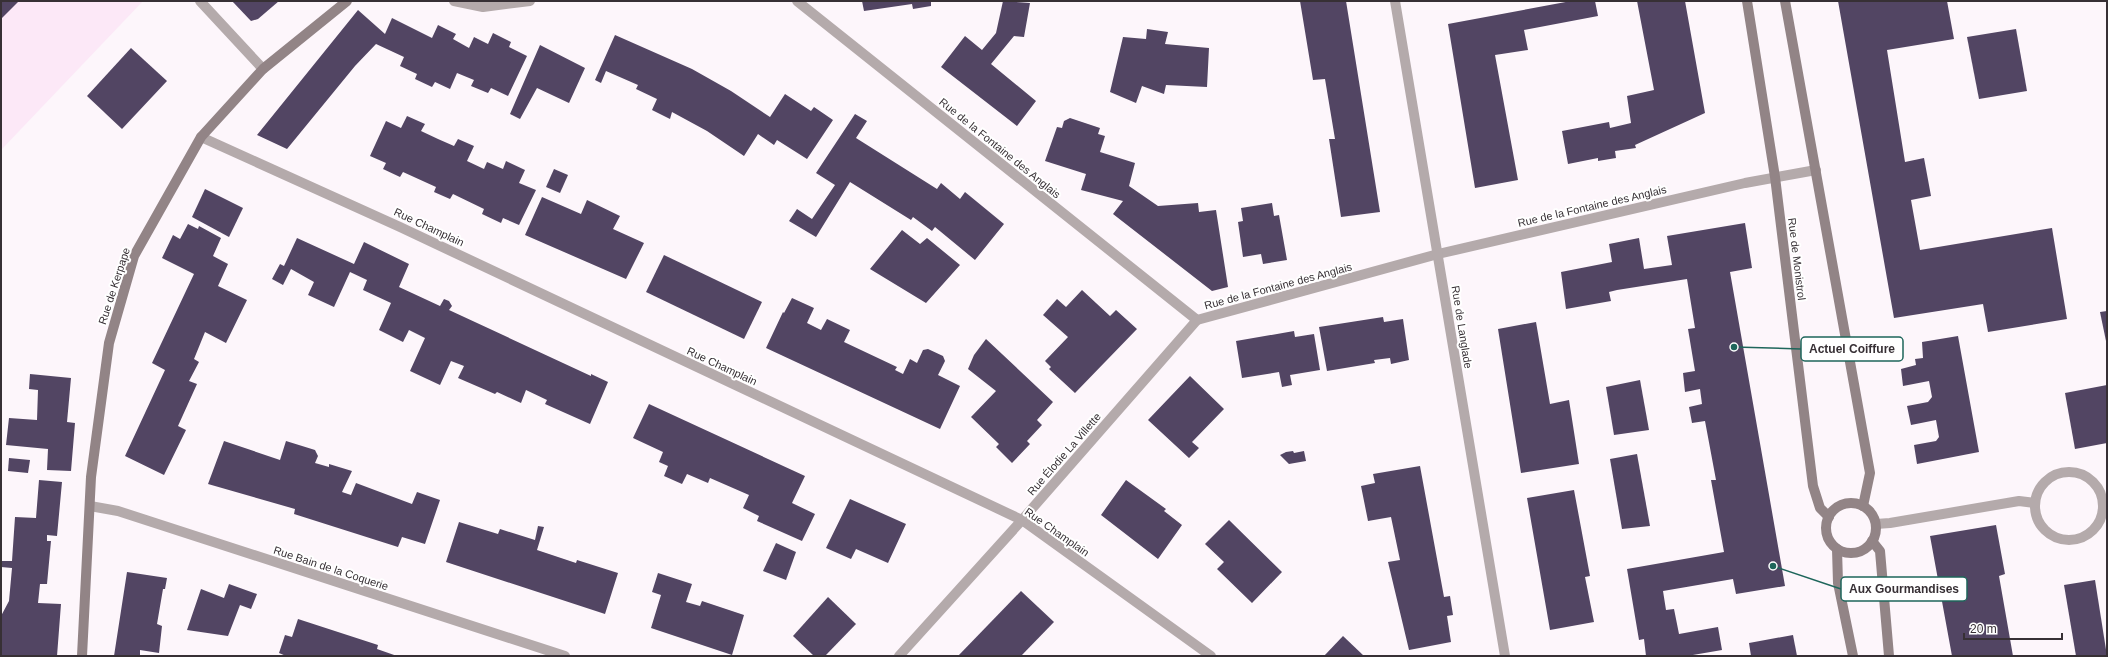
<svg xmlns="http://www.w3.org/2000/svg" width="2108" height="657" font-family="Helvetica,sans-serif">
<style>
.built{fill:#fce8f7}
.building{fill:#524563}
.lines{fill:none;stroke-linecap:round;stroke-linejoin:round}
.street{stroke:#b4aaab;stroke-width:10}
.secondary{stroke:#928486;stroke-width:10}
.labels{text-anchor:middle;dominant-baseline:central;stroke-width:4;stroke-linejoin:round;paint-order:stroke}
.street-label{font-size:11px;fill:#373035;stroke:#fff}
.leader{fill:none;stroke:#1e665b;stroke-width:1.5}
.callout-dot{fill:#1e665b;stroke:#fff;stroke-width:1.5}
.callout{fill:#fff;stroke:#1e665b;stroke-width:1.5}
.callout-label{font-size:12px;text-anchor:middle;font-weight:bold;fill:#373035}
</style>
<rect width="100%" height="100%" fill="#fdf6fb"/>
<path class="built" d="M 1,1 L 143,1 L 1,150 Z"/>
<g class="building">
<path d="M 1,1 L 19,1 L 1,19 Z"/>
<path d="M 232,1 L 279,1 L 258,19 L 251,21 Z"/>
<path d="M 862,1 L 931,1 L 931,6 L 913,9 L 912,4 L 864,11 Z"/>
<path d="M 1003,1 L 1030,3 L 1024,37 L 1014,36 L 991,64 L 1036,101 L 1017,126 L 941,67 L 965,36 L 982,50 L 996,33 Z"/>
<path d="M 1300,1 L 1346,1 L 1380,212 L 1341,217 L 1329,139 L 1335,139 L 1325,79 L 1313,80 Z"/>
<path d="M 1571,1 L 1595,1 L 1598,16 L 1524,30 L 1528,50 L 1495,55 L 1518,180 L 1475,188 L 1448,24 Z"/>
<path d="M 1637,1 L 1685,1 L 1705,113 L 1635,145 L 1636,148 L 1615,151 L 1616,158 L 1598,161 L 1598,158 L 1568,164 L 1562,131 L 1609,122 L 1610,128 L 1631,123 L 1627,96 L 1654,90 Z"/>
<path d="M 1838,1 L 1947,1 L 1954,39 L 1887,50 L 1905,162 L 1924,158 L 1931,196 L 1911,200 L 1920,250 L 2052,228 L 2067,319 L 1988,332 L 1983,304 L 1894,318 Z"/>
<path d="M 358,10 L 385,34 L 392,18 L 432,38 L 438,25 L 456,34 L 453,39 L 469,48 L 474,37 L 488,44 L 493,33 L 511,42 L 509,47 L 527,56 L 508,96 L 491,88 L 488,93 L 471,86 L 474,80 L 457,73 L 450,89 L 435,82 L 432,87 L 415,79 L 417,74 L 400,66 L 404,57 L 376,44 L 355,66 L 287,149 L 257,135 Z"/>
<path d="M 1147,29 L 1168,32 L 1165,44 L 1209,48 L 1207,87 L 1166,85 L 1164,94 L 1142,86 L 1136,103 L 1110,92 L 1123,37 L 1146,39 Z"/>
<path d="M 2016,29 L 2027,91 L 1979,99 L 1967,37 Z"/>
<path d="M 615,35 L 692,69 L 731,91 L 770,117 L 785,94 L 811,111 L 814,107 L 833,120 L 807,159 L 777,140 L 774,145 L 758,134 L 744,156 L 707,131 L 672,112 L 670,119 L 652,110 L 657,99 L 636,89 L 638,85 L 606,71 L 601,83 L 595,80 Z"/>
<path d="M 540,45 L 585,68 L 569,103 L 537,88 L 520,119 L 510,114 Z"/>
<path d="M 131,48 L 167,81 L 122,129 L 87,96 Z"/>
<path d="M 855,114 L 867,121 L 856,138 L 937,189 L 941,183 L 960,199 L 965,192 L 1004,224 L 975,260 L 935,227 L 932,231 L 913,217 L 911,220 L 850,182 L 816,237 L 789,221 L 797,209 L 812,219 L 835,185 L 816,173 Z"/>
<path d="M 407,116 L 425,124 L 421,131 L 438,139 L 454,146 L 458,139 L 474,146 L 467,161 L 484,169 L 487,162 L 503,169 L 506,161 L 525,170 L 519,183 L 536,190 L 519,225 L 503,218 L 501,223 L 482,214 L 484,209 L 453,194 L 450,199 L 434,192 L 436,187 L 403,172 L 400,177 L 383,169 L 386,163 L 370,156 L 386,121 L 401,128 Z"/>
<path d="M 1070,118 L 1100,128 L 1098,134 L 1105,136 L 1100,152 L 1135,163 L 1129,186 L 1158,206 L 1198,203 L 1199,212 L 1216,210 L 1228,287 L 1212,291 L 1113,214 L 1123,201 L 1081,190 L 1086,174 L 1045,161 L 1057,127 L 1062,128 L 1064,121 Z"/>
<path d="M 554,169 L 568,175 L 560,193 L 546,187 Z"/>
<path d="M 205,189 L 243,208 L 229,237 L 192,217 Z"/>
<path d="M 542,197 L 581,214 L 587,200 L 620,216 L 613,229 L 644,243 L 626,279 L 525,235 Z"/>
<path d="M 1272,203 L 1274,216 L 1279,215 L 1287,260 L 1263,264 L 1261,254 L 1243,257 L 1238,222 L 1243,221 L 1241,208 Z"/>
<path d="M 1745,223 L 1752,268 L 1730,272 L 1785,586 L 1736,594 L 1733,579 L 1663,591 L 1666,610 L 1674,609 L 1679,634 L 1718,627 L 1722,650 L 1687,656 L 1646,656 L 1644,639 L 1639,640 L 1627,569 L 1724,552 L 1711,480 L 1716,480 L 1705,421 L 1692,423 L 1689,407 L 1702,404 L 1700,389 L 1685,392 L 1683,373 L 1695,371 L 1688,329 L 1695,328 L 1687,279 L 1617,290 L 1609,292 L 1611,301 L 1566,309 L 1561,272 L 1612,262 L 1609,244 L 1639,238 L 1644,269 L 1672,265 L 1667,236 Z"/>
<path d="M 188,224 L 198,229 L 199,226 L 221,238 L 213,256 L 228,264 L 218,286 L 247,300 L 226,343 L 205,332 L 194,359 L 199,362 L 189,381 L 197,384 L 178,426 L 186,430 L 164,475 L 125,456 L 165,370 L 152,363 L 194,274 L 162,258 L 173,235 L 180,239 Z"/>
<path d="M 902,230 L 920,244 L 927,238 L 960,265 L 926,303 L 870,269 Z"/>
<path d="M 297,238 L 354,264 L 364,242 L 409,264 L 399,287 L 440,306 L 444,299 L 449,301 L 452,306 L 449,310 L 591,376 L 591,374 L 608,382 L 590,424 L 545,404 L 547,400 L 526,390 L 521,403 L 497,392 L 495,394 L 458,378 L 464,366 L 451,361 L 440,385 L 410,371 L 425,338 L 409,330 L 403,342 L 379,330 L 391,303 L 363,290 L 367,280 L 350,272 L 334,307 L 308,295 L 314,282 L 291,269 L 283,285 L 272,279 L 280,264 L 284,266 Z"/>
<path d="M 664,255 L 762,302 L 744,339 L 646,292 Z"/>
<path d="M 1082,290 L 1110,316 L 1116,310 L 1137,329 L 1075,393 L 1049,369 L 1051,367 L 1045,361 L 1068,337 L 1043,315 L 1057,299 L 1066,307 Z"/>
<path d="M 792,298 L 814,308 L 807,323 L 821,330 L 827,319 L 850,330 L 844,342 L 897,367 L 895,370 L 903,374 L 910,359 L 917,363 L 923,350 L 928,349 L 943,356 L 945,361 L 938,375 L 960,386 L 940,429 L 766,348 L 783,312 L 784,313 Z"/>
<path d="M 2107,311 L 2107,341 L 2106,341 L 2100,312 Z"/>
<path d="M 1383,317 L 1384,322 L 1403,319 L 1409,360 L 1391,364 L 1390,358 L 1374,360 L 1375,363 L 1327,371 L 1319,327 Z"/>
<path d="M 1536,322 L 1550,404 L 1569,400 L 1579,464 L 1521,473 L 1498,329 Z"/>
<path d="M 1294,331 L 1295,337 L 1314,334 L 1320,370 L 1290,375 L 1292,385 L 1282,387 L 1279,372 L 1242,378 L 1236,341 Z"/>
<path d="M 1958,336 L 1979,452 L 1917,464 L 1914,445 L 1936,441 L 1939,437 L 1936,420 L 1911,425 L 1907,406 L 1928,402 L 1932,397 L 1929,381 L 1903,386 L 1901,369 L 1916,365 L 1915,359 L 1923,358 L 1922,342 Z"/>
<path d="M 986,339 L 1053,402 L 1037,420 L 1042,425 L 1027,441 L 1030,444 L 1012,463 L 996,447 L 999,444 L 971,417 L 996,391 L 968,369 L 974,355 Z"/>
<path d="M 30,374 L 71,378 L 67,422 L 75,423 L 71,471 L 47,470 L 48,449 L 6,445 L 9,418 L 37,420 L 38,390 L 29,389 Z"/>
<path d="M 1190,376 L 1224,409 L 1192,442 L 1199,448 L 1189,458 L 1148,420 Z"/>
<path d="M 1640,380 L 1649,430 L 1614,435 L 1606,387 Z"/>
<path d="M 2107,385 L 2107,443 L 2075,449 L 2065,393 Z"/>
<path d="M 649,404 L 805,476 L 792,503 L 815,514 L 802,541 L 757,521 L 759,516 L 743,508 L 749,495 L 710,478 L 708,483 L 687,474 L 682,484 L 664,476 L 668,466 L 659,462 L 663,452 L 633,438 Z"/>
<path d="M 224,441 L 280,460 L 286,441 L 315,450 L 318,456 L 315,463 L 329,467 L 329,464 L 352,471 L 342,492 L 351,495 L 356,483 L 412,504 L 417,492 L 440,500 L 425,544 L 402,537 L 398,547 L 294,514 L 295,509 L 208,484 Z"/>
<path d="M 1293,451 L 1294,453 L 1304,451 L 1306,461 L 1289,464 L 1280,455 L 1286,452 Z"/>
<path d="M 1637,454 L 1650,526 L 1622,529 L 1610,459 Z"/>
<path d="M 9,458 L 30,460 L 28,473 L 8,471 Z"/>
<path d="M 1420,466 L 1444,597 L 1450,596 L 1453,615 L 1447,616 L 1451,642 L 1409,650 L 1388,562 L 1400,560 L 1391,517 L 1368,521 L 1361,486 L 1375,483 L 1373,474 Z"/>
<path d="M 39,480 L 62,482 L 57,536 L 47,535 L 47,541 L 51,541 L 47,584 L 40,584 L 38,603 L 61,604 L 57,656 L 1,656 L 1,616 L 9,601 L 12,568 L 1,567 L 1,561 L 12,561 L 15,517 L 36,518 Z"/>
<path d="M 1126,480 L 1166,509 L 1164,511 L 1182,525 L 1158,559 L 1101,515 Z"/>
<path d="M 1574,490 L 1590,576 L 1585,577 L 1594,622 L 1550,630 L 1527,498 Z"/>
<path d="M 850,499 L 906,524 L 888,563 L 856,549 L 851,559 L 826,548 Z"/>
<path d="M 1229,520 L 1282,572 L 1252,603 L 1217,569 L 1224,562 L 1205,544 Z"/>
<path d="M 459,522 L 498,534 L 500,529 L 535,540 L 538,526 L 544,527 L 537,550 L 576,563 L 577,560 L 618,573 L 605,614 L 446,562 Z"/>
<path d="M 1996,525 L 2005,574 L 1999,576 L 2013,656 L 1952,656 L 1930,536 Z"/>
<path d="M 776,543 L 796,552 L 786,580 L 763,571 Z"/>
<path d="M 127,572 L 167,578 L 165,589 L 163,589 L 157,624 L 162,626 L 159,653 L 140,650 L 140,656 L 114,656 Z"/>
<path d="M 658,573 L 692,584 L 686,602 L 700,606 L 702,601 L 744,615 L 732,655 L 651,628 L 661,595 L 652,592 Z"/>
<path d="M 2095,580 L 2107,656 L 2076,656 L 2064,585 Z"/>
<path d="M 229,584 L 257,594 L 251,609 L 240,605 L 228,636 L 187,630 L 201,589 L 224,598 Z"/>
<path d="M 1021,591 L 1054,622 L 1021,656 L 958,656 Z"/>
<path d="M 828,597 L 856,624 L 825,656 L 814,656 L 793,636 Z"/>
<path d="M 298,619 L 378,645 L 377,649 L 397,656 L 286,656 L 279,653 L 285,635 L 292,637 Z"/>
<path d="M 1793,635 L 1797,656 L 1751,656 L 1749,643 Z"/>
<path d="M 1343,636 L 1364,656 L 1324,656 Z"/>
</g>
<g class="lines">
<g class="street">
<path d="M 200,1 L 263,69"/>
<path d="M 454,1 L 483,7 L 530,1"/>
<path d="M 797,1 L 1197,320 L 1438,254 L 1745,183 L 1816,170"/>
<path d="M 1395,1 L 1505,656"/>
<path d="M 201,137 L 400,227 L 1022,520 L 1211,656"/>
<circle cx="2069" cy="506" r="34"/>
<path d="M 90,506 L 118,511 L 565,656"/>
<path d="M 1876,524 L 1890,523 L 2019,501 L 2035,503"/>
<path d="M 899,656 L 1022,520 L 1197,320"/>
</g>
<g class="secondary">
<path d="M 1747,1 L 1775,177 L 1813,486 L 1820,508 L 1829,517"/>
<path d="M 1785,1 L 1870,473 L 1863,506"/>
<circle cx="1851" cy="528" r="25"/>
<path d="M 1872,541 L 1880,551 L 1889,656"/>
<path d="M 1837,549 L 1838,583 L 1853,656"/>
<path d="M 82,656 L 91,477 L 109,343 L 134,256 L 201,137 L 263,69 L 347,1"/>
</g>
</g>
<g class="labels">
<g class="street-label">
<text transform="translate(1000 148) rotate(39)">Rue de la Fontaine des Anglais</text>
<text transform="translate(1592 206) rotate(-13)">Rue de la Fontaine des Anglais</text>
<text transform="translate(429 227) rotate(25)">Rue Champlain</text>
<text transform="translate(1797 259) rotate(83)">Rue de Monistrol</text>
<text transform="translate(114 286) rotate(-72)">Rue de Kerpape</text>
<text transform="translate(1278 286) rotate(-15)">Rue de la Fontaine des Anglais</text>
<text transform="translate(1462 327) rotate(81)">Rue de Langlade</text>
<text transform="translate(722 366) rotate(25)">Rue Champlain</text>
<text transform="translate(1064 454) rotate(-49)">Rue Élodie La Villette</text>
<text transform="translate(1057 532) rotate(35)">Rue Champlain</text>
<text transform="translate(331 568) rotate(18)">Rue Bain de la Coquerie</text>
</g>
</g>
<path class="leader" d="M1734 347L1801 349M1773 566L1841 589"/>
<g class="callout-dot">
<circle cx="1734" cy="347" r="4"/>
<circle cx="1773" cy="566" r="4"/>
</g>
<g class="callout">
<rect x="1801" y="337" width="102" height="24" rx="4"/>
<rect x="1841" y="577" width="126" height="24" rx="4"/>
</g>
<g class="callout-label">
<text x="1852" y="353">Actuel Coiffure</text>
<text x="1904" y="593">Aux Gourmandises</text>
</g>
<rect width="2108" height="657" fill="none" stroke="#373035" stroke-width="4"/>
<path d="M1964 633v6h98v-6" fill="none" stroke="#373035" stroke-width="2"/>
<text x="1970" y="633" font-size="12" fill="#373035" stroke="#ffffff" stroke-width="3" paint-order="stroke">20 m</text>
</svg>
